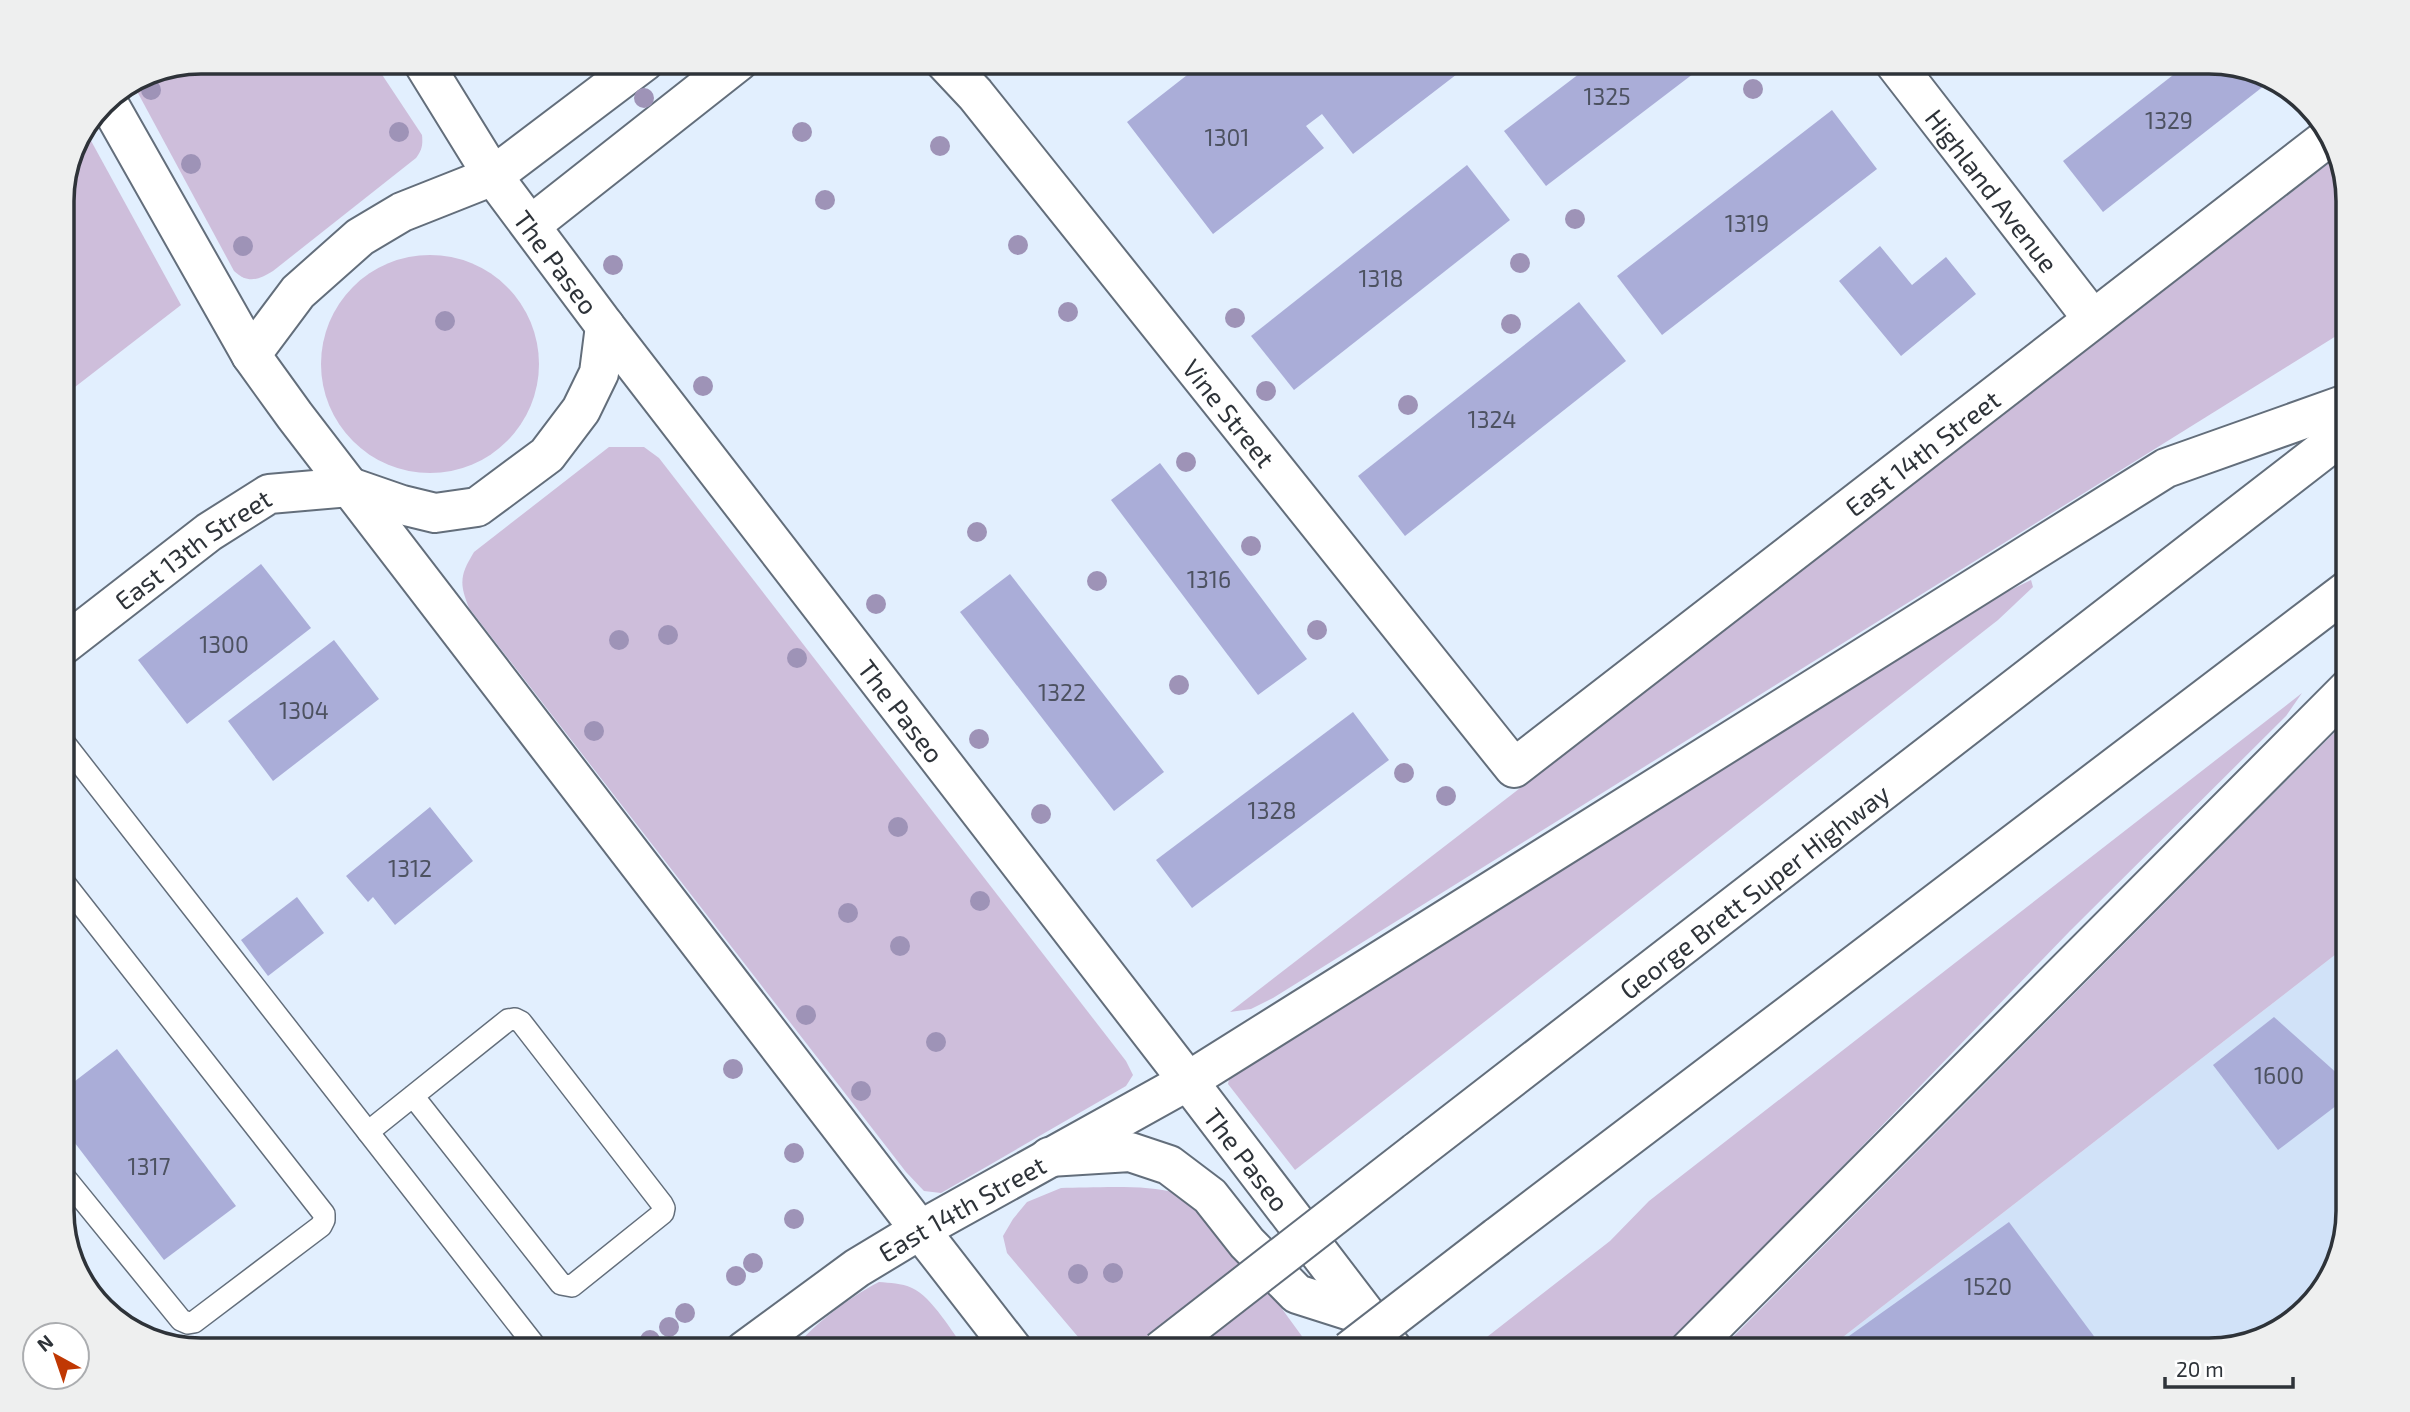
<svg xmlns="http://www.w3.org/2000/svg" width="2410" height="1412" font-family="'Exo 2',sans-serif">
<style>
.built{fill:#d1e2f8}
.green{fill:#cebedb}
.building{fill:#aaadd8}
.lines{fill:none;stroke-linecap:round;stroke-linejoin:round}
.service-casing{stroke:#636e7b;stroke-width:24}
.minor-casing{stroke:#636e7b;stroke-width:42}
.tertiary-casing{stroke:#636e7b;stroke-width:42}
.secondary-casing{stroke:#636e7b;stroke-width:42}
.primary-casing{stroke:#636e7b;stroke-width:42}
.motorway-casing{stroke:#636e7b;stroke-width:42}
.service{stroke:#fff;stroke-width:21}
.minor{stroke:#fff;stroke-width:38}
.tertiary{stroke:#fff;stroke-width:38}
.secondary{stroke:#fff;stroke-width:38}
.primary{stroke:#fff;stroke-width:38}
.motorway{stroke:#fff;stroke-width:38}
.motorway-bridge-casing{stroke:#636e7b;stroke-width:42;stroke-linecap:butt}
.motorway-bridge{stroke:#fff;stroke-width:38}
.tree{fill:#9e93b7}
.labels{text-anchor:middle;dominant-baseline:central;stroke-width:7;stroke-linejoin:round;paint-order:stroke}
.number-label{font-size:23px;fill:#4d5261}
.street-label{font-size:26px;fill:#2e3339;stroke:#fff}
.rim{fill:none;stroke:#2e3339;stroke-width:3.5}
</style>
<rect width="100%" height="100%" fill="#e2effe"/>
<path class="built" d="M 2349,944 L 2349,1212 L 2330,1281 L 2280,1332 L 2210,1351 L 1825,1351 Z"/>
<g class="green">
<path d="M 200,61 L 373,61 L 422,135 C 423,145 422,150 416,158 L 273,271 C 258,280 248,284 234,271 L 132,82 L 147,72 Z"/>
<path d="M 84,128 L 181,305 L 62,397 L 62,191 L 72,147 Z"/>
<path d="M 2337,157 L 2348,191 L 2349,328 L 1273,998 L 1251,1009 L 1230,1012 Z"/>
<circle cx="430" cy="364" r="109"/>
<path d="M 609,447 L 644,447 L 659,458 L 1126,1061 L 1133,1075 L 1126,1086 L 941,1193 L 924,1191 L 906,1172 L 469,608 C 459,583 460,575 474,552 Z"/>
<path d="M 2031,580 L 2033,587 L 1998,620 L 1295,1170 L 1228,1084 L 1230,1075 L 1984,603 Z"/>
<path d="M 2302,693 L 2286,716 L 2069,932 L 1758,1254 L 1661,1351 L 1469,1351 L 1610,1241 L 1649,1201 Z"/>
<path d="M 2349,718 L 2349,944 L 1825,1351 L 1719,1351 Z"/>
<path d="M 1061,1188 C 1092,1188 1147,1184 1175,1193 C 1214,1206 1285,1315 1313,1351 L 1090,1351 L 1007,1253 L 1003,1236 L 1013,1219 L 1027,1202 Z"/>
<path d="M 879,1282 C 890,1283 901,1283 912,1288 C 932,1297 953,1333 966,1351 L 792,1351 C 814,1324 848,1298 879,1282 Z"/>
</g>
<g class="building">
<path d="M 1205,61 L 1474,61 L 1353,154 L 1322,114 L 1306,126 L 1324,148 L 1213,234 L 1127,122 Z"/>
<path d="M 1596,61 L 1710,61 L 1546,186 L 1504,131 Z"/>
<path d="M 2191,61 L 2210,61 L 2274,78 L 2103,212 L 2063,161 Z"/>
<path d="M 1832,110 L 1877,169 L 1662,335 L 1617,276 Z"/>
<path d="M 1467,165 L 1510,220 L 1294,390 L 1251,336 Z"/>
<path d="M 1880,246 L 1912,285 L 1946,257 L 1976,294 L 1901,356 L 1839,281 Z"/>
<path d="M 1579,302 L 1626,361 L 1405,536 L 1358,476 Z"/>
<path d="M 1160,463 L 1307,659 L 1258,695 L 1111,500 Z"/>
<path d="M 261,564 L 311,628 L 187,724 L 138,660 Z"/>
<path d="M 1010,574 L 1164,772 L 1114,811 L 960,612 Z"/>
<path d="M 334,640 L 379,699 L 273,781 L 228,721 Z"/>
<path d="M 1353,712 L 1389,760 L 1192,908 L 1156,860 Z"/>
<path d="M 430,807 L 473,861 L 395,925 L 373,897 L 368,902 L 346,876 Z"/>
<path d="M 297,897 L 324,933 L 268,976 L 241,940 Z"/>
<path d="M 2274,1017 L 2349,1084 L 2349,1096 L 2278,1150 L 2213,1065 Z"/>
<path d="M 117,1049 L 236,1206 L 164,1260 L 62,1126 L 62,1091 Z"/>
<path d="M 2009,1222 L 2105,1351 L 1828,1351 Z"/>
</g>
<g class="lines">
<defs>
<g id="service">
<path d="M 62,740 L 539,1351"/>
<path d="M 62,880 L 324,1214 L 324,1220 L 321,1226 L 194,1322 L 188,1323 L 181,1320 L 62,1174"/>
<path d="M 368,1132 L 508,1020 L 515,1019 L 521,1022 L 662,1204 L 664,1208 L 663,1213 L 572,1286 L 561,1284 L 413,1096"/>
</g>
<g id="minor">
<path id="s1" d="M 944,61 L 975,94 L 1514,768 L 2330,136"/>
<path id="s2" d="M 1893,61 L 2092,318"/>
<path d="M 531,225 L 739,61"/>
<path d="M 251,355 L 298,292 L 360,237 L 402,212 L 493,176 L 645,61"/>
<path id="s3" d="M 62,646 L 209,532 L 269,494 L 350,487 L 402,505 L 435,513 L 477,507 L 547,455 L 581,410 L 599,373 L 605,326"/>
</g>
<g id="tertiary">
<path id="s4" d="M 744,1351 L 857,1268 L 920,1230 L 1188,1081"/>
</g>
<g id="secondary">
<path id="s5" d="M 1188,1081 L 1394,1351"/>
<path d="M 1049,1157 L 1130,1152 L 1169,1165 L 1210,1196 L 1247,1243 L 1297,1294 L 1366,1316"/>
<path d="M 920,1230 L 1014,1351"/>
</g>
<g id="primary">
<path id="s6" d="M 422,61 L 493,176 L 605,326 L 1188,1081"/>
<path d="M 106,99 L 251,355 L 295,416 L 920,1230"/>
</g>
<g id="motorway">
<path d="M 1188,1081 L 2166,468 L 2349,403"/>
<path id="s7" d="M 1416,1152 L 2349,430"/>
<path d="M 1497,1237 L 2349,589"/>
<path d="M 1688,1351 L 2349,688"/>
</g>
</defs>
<use href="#service" class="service-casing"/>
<use href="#minor" class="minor-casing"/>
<use href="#tertiary" class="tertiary-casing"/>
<use href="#secondary" class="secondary-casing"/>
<use href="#primary" class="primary-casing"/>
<use href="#motorway" class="motorway-casing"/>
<use href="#service" class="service"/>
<use href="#minor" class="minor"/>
<use href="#tertiary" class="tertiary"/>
<use href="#secondary" class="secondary"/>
<use href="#primary" class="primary"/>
<use href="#motorway" class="motorway"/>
<defs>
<g id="motorway-bridge">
<path d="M 1160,1351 L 1416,1152"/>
<path d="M 1349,1351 L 1497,1237"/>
</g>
</defs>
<use href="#motorway-bridge" class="motorway-bridge-casing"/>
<use href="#motorway-bridge" class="motorway-bridge"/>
</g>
<g class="tree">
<circle cx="1753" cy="89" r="10"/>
<circle cx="151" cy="90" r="10"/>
<circle cx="644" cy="98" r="10"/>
<circle cx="399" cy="132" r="10"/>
<circle cx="802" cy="132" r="10"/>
<circle cx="940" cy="146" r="10"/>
<circle cx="191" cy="164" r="10"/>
<circle cx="825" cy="200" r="10"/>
<circle cx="1575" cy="219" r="10"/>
<circle cx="1018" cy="245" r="10"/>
<circle cx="243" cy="246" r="10"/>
<circle cx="1520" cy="263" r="10"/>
<circle cx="613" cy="265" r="10"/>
<circle cx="1068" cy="312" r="10"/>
<circle cx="1235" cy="318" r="10"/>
<circle cx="445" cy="321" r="10"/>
<circle cx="1511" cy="324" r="10"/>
<circle cx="703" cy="386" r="10"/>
<circle cx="1266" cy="391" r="10"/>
<circle cx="1408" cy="405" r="10"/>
<circle cx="1186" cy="462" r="10"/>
<circle cx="977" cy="532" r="10"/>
<circle cx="1251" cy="546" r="10"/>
<circle cx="1097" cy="581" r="10"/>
<circle cx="876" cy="604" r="10"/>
<circle cx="1317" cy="630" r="10"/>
<circle cx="668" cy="635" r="10"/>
<circle cx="619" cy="640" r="10"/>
<circle cx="797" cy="658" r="10"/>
<circle cx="1179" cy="685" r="10"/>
<circle cx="594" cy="731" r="10"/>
<circle cx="979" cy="739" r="10"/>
<circle cx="1404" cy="773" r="10"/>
<circle cx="1446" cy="796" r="10"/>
<circle cx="1041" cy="814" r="10"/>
<circle cx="898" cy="827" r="10"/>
<circle cx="980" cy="901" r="10"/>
<circle cx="848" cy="913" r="10"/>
<circle cx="900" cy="946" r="10"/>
<circle cx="806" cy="1015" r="10"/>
<circle cx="936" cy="1042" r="10"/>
<circle cx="733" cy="1069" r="10"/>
<circle cx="861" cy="1091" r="10"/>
<circle cx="794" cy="1153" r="10"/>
<circle cx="794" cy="1219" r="10"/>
<circle cx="753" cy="1263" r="10"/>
<circle cx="1113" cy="1273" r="10"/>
<circle cx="1078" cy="1274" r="10"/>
<circle cx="736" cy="1276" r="10"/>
<circle cx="685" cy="1313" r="10"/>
<circle cx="669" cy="1327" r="10"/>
<circle cx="650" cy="1340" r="10"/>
</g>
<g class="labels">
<g class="number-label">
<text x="1607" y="96">1325</text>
<text x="2169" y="120">1329</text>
<text x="1227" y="137">1301</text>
<text x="1747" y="223">1319</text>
<text x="1381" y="278">1318</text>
<text x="1492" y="419">1324</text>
<text x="1209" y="579">1316</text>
<text x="224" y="644">1300</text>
<text x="1062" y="692">1322</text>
<text x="304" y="710">1304</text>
<text x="1272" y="810">1328</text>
<text x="410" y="868">1312</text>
<text x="2279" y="1075">1600</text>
<text x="149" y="1166">1317</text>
<text x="1988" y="1286">1520</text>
</g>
<g class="street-label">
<text stroke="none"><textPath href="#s2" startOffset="163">Highland Avenue</textPath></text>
<text stroke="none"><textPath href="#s6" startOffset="242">The Paseo</textPath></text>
<text stroke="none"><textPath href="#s1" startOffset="453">Vine Street</textPath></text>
<text stroke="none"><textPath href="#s1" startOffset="1424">East 14th Street</textPath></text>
<text stroke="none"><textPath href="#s3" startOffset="163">East 13th Street</textPath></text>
<text stroke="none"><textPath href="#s6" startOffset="808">The Paseo</textPath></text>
<text stroke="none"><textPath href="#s7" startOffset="427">George Brett Super Highway</textPath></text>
<text stroke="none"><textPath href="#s5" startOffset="98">The Paseo</textPath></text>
<text stroke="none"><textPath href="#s4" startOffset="261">East 14th Street</textPath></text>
</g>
</g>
<path d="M0 0H2410V1412H0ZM201 74H2209A127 127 0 0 1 2336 201V1211A127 127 0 0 1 2209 1338H201A127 127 0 0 1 74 1211V201A127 127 0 0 1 201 74Z" fill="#eeefef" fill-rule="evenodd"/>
<path class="rim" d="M201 74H2209A127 127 0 0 1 2336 201V1211A127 127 0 0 1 2209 1338H201A127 127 0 0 1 74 1211V201A127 127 0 0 1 201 74Z"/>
<g transform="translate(56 1356) rotate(320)"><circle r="33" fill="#ffffff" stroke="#abadb0" stroke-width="2"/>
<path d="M0-5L12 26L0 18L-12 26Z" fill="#c03803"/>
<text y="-10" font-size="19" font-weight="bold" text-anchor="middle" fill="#2e3339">N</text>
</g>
<path d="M2165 1377v10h128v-10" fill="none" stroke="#2e3339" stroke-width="3.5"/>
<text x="2176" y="1377" font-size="21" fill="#2e3339" stroke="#ffffff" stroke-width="5" paint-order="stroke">20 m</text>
</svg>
